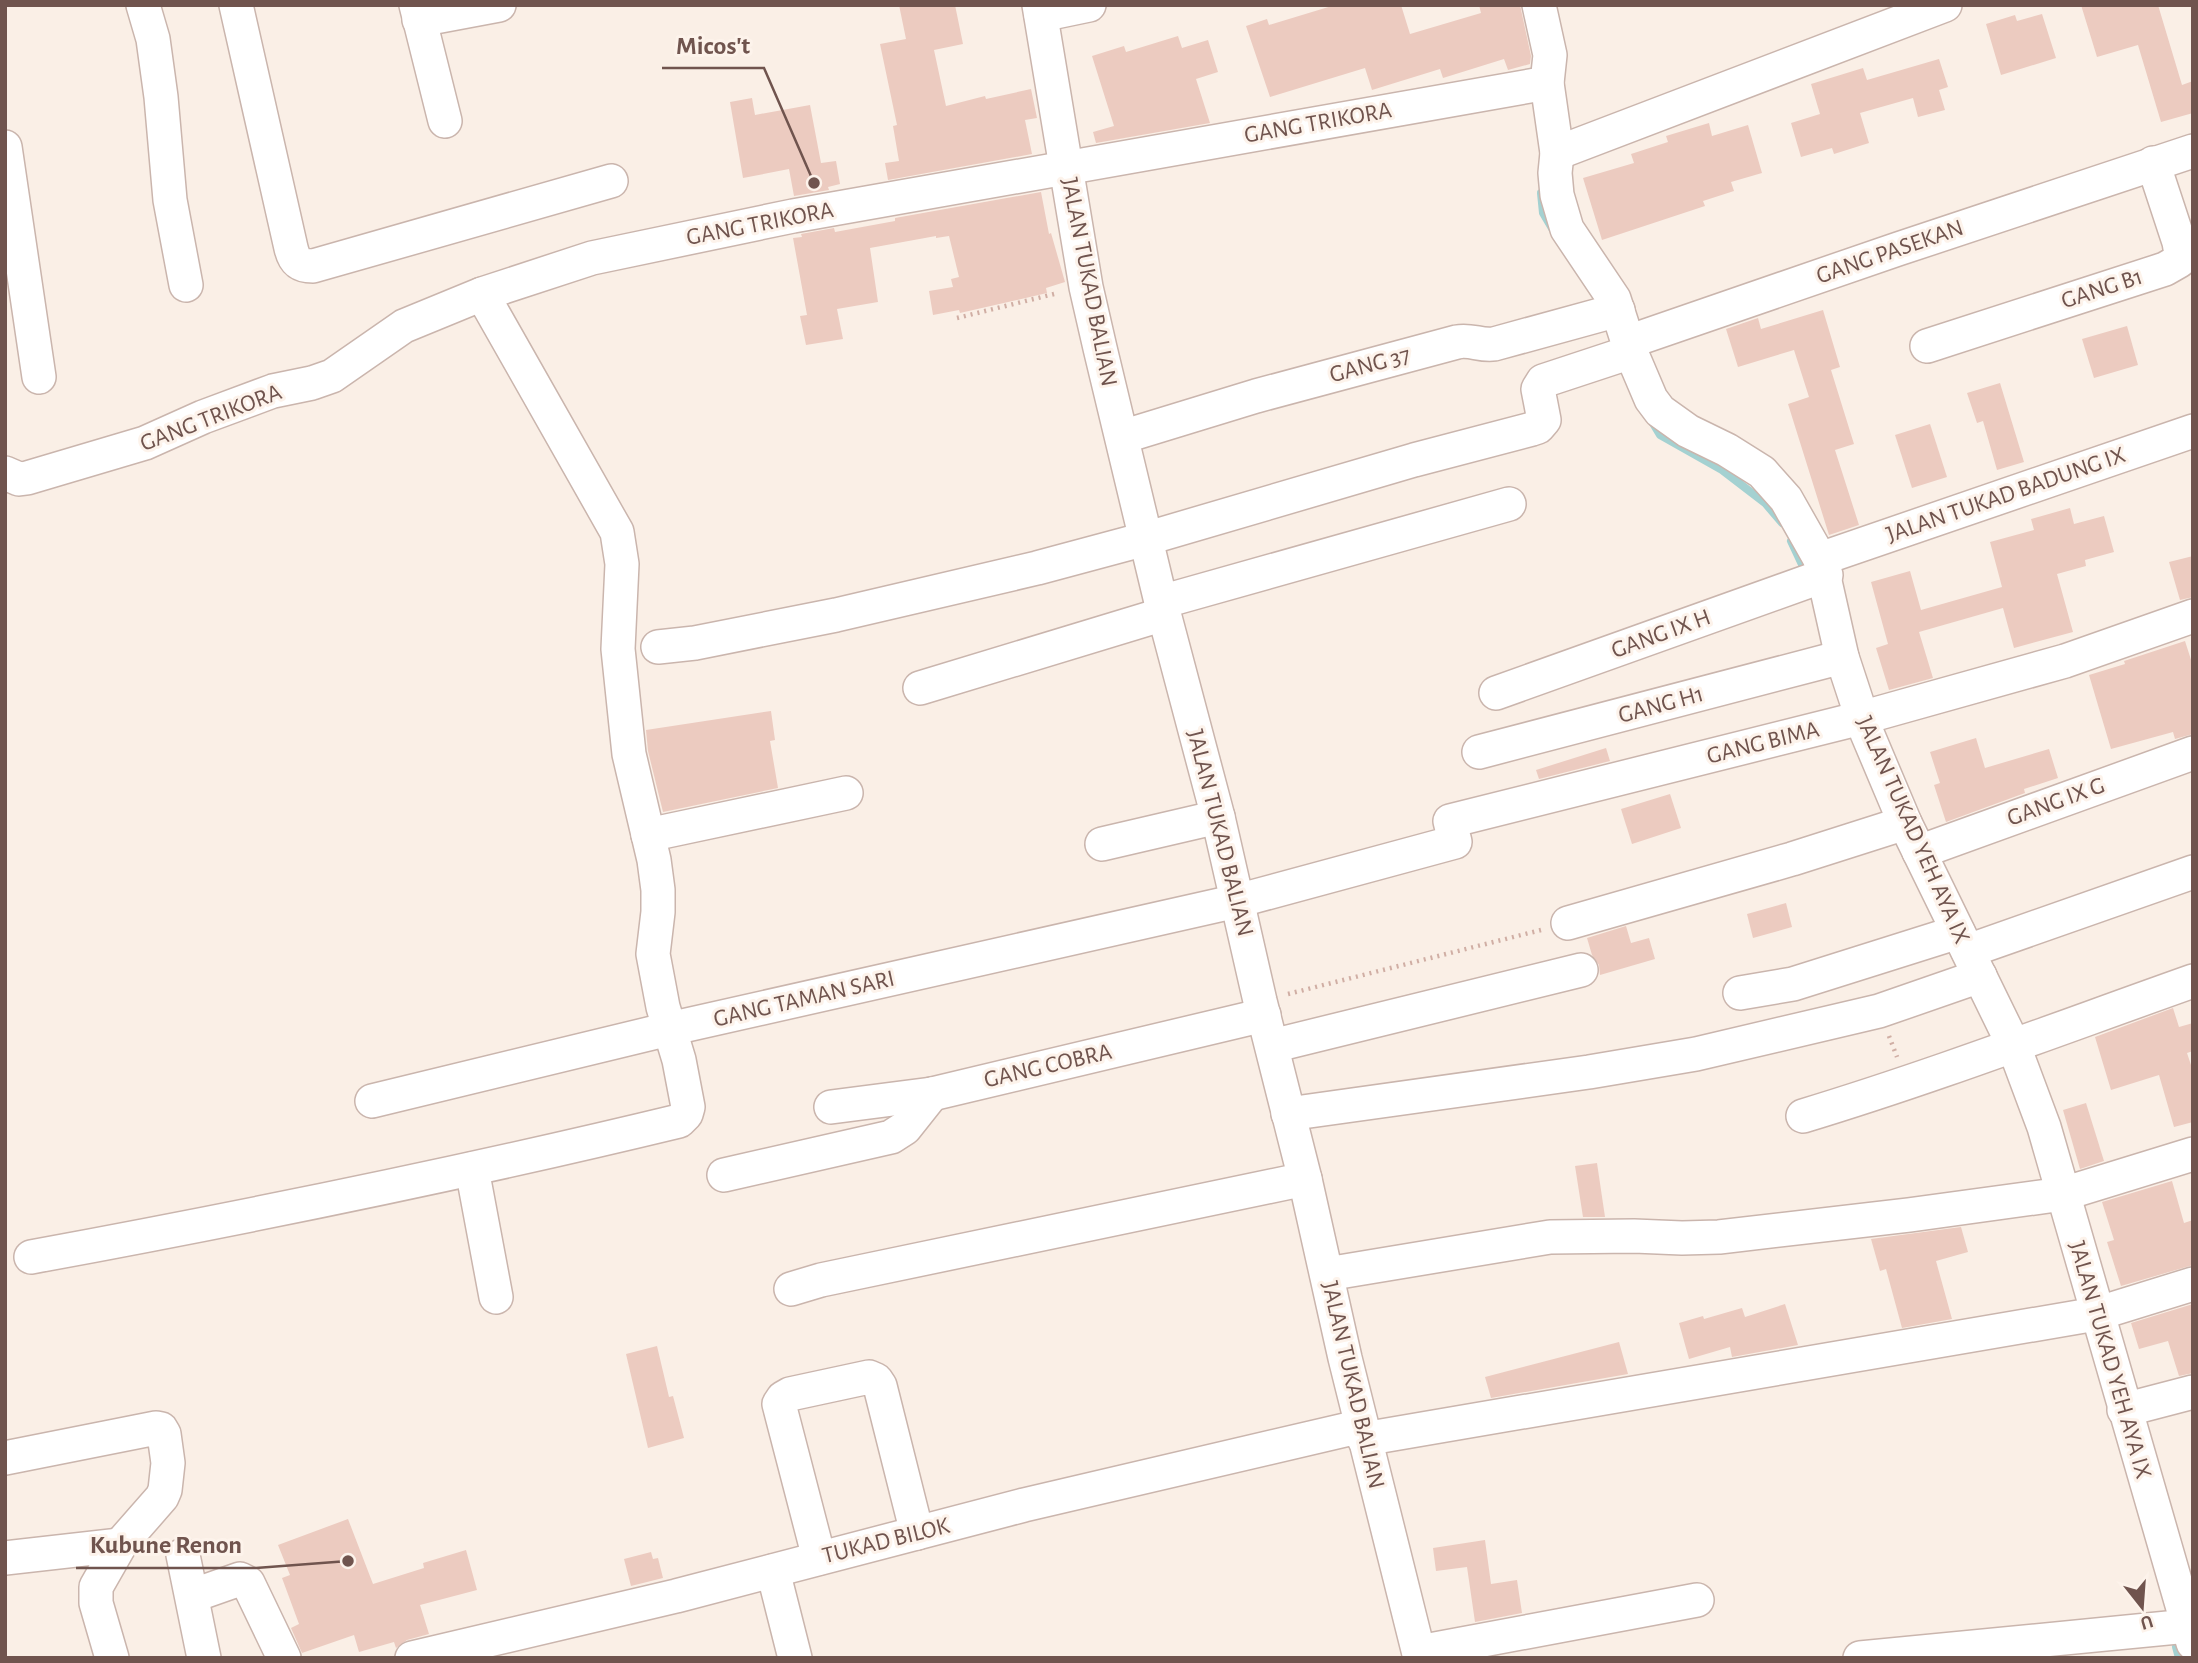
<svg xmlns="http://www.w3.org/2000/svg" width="2198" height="1663" font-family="'Alegreya Sans',sans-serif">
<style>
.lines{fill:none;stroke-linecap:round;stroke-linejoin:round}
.stream{stroke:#a4d1d1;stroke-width:8}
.building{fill:#eccbc0}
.minor-casing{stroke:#cab5ad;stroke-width:36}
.path{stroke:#d0aea4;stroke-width:4.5;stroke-dasharray:2 5;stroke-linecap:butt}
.minor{stroke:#fff;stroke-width:33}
.labels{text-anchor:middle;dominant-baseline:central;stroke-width:6;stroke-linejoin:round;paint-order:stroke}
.street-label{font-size:24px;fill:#70544e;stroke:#fdf3eb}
.leader{fill:none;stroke:#70544e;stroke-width:2.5}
.callout-dot{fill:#70544e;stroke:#fdf3eb;stroke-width:2.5}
.callout-label{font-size:26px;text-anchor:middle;font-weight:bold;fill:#70544e;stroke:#fdf3eb;stroke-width:6;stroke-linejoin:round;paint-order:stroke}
</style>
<rect width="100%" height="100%" fill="#faefe6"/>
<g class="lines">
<g class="stream">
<path d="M 1541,193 L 1543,213 L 1553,230"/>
<path d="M 1651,420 L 1660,435 L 1722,470 L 1765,503 L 1782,523"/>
<path d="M 1791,541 L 1806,573"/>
<path d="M 2176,1647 L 2179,1658"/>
</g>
</g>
<g class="building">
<path d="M 899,5 L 955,5 L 963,44 L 934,50 L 946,106 L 985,96 L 986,99 L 1031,89 L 1037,118 L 1025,120 L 1032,154 L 888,180 L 885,163 L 899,161 L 893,126 L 897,125 L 880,44 L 906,39 Z"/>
<path d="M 1335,5 L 1401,5 L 1410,34 L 1481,13 L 1479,5 L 1520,5 L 1531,56 L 1530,64 L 1508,70 L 1504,59 L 1443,78 L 1440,69 L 1372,90 L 1365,68 L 1270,97 L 1246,26 L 1267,19 L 1269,25 Z"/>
<path d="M 2081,5 L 2158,5 L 2182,85 L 2193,81 L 2193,113 L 2161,122 L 2138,45 L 2097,57 Z"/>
<path d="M 2042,14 L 2056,58 L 2001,75 L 1986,24 L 2015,15 L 2017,21 Z"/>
<path d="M 1178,36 L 1182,48 L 1208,40 L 1218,72 L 1196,79 L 1210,123 L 1096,143 L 1093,132 L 1114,126 L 1092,56 L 1124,46 L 1126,52 Z"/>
<path d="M 1939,59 L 1948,87 L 1939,90 L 1945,110 L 1918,117 L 1913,98 L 1860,113 L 1869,143 L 1834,154 L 1832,148 L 1801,157 L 1791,123 L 1820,114 L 1811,84 L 1863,68 L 1867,80 Z"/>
<path d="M 752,98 L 755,115 L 810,105 L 821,163 L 836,161 L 840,184 L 828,187 L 829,190 L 794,196 L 789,169 L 743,178 L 730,102 Z"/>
<path d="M 1709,123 L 1712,136 L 1748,125 L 1762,173 L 1731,182 L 1734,191 L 1703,201 L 1705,206 L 1602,240 L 1583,178 L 1634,163 L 1631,154 L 1668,142 L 1666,136 Z"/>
<path d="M 1041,192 L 1049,234 L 1051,233 L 1065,282 L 1046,288 L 1047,293 L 960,313 L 959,310 L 933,315 L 929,291 L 953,287 L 951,279 L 959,277 L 949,236 L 936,238 L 936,236 L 870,248 L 878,302 L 837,309 L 843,339 L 806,345 L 800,316 L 807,315 L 793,238 L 802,237 L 801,234 L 834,228 L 835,232 L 895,221 L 895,218 Z"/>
<path d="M 1823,310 L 1840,367 L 1831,370 L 1854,444 L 1835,450 L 1859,525 L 1829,535 L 1788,404 L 1809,397 L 1794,350 L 1738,367 L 1726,329 L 1758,318 L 1761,329 Z"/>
<path d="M 2127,326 L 2138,365 L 2094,378 L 2082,339 Z"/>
<path d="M 2000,383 L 2024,462 L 1997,470 L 1983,421 L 1977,423 L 1967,393 Z"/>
<path d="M 1930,424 L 1947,477 L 1912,488 L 1895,435 Z"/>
<path d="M 2070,508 L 2074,524 L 2104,516 L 2114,552 L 2085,560 L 2086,566 L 2057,574 L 2073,632 L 2014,648 L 2003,608 L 1919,632 L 1933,678 L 1889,690 L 1876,648 L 1888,644 L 1871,582 L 1910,571 L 1921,610 L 2002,587 L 1990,542 L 2034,530 L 2031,519 Z"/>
<path d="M 2193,556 L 2193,597 L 2180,600 L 2169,562 Z"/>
<path d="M 2185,641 L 2193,666 L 2193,734 L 2175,739 L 2173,732 L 2111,749 L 2089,675 L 2125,664 L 2124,661 Z"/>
<path d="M 771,711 L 775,740 L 770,741 L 778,788 L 663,812 L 648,751 L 646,730 Z"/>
<path d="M 1976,738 L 1985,768 L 2049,749 L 2058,778 L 2024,789 L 2025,793 L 1946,822 L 1934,785 L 1940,783 L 1930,752 Z"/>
<path d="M 1606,748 L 1610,761 L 1539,779 L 1536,770 Z"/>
<path d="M 1670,794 L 1681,828 L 1632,844 L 1621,809 Z"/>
<path d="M 1786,903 L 1792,927 L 1753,938 L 1747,914 Z"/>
<path d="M 1626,926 L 1631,943 L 1649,938 L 1655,959 L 1600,975 L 1599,965 L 1592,955 L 1587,938 Z"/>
<path d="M 2173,1008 L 2179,1027 L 2193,1023 L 2193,1051 L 2187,1053 L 2193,1071 L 2193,1122 L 2174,1127 L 2159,1075 L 2111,1090 L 2095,1037 Z"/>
<path d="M 2086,1103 L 2104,1161 L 2080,1169 L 2063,1110 Z"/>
<path d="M 1597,1163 L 1605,1217 L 1583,1217 L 1575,1166 Z"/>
<path d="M 2172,1181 L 2184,1223 L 2193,1220 L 2193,1265 L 2121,1286 L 2107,1242 L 2114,1240 L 2102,1202 Z"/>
<path d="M 1961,1227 L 1968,1252 L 1936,1261 L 1952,1319 L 1902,1328 L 1886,1269 L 1880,1271 L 1871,1239 Z"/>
<path d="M 1785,1304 L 1798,1345 L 1732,1357 L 1730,1347 L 1689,1359 L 1679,1323 L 1703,1316 L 1704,1319 L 1742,1308 L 1745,1317 Z"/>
<path d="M 2193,1304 L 2193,1373 L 2179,1376 L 2168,1341 L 2139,1349 L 2131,1323 Z"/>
<path d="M 1619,1342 L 1628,1374 L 1491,1398 L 1485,1377 Z"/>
<path d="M 657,1346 L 669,1397 L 673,1396 L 684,1438 L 648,1448 L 626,1354 Z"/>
<path d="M 348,1519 L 373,1584 L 424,1568 L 423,1563 L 466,1550 L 477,1590 L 420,1605 L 429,1634 L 407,1640 L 396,1648 L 394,1642 L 359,1652 L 354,1635 L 302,1653 L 291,1628 L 299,1624 L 282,1578 L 290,1575 L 278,1545 Z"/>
<path d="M 1485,1540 L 1491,1584 L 1517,1580 L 1522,1613 L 1475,1622 L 1467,1567 L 1436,1571 L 1433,1548 Z"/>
<path d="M 651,1552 L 653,1559 L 658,1558 L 663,1578 L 631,1586 L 624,1559 Z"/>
</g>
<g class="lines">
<defs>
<g id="minor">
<path d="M 143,5 L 153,39 L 161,97 L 170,200 L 186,285"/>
<path d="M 236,5 L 291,248 C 294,261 299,266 313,266 L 611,181"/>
<path d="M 416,5 L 445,121"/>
<path d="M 1039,5 L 1086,287 L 1100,348 L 1161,602 L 1218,817 L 1260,1001 L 1305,1179 L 1345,1358 L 1420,1658"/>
<path d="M 1539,5 L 1550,55 L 1547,83 L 1557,153 L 1555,173 L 1557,195 L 1567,229 L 1614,299 L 1631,352 L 1651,399 L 1660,411 L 1688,431 L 1727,450 L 1762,472 L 1786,499 L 1820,559 L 1842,657 L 1867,733 L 1905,823 L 2013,1044 L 2044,1127 L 2193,1643"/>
<path d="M 1041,15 L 1089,5"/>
<path d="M 419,20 L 499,5"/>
<path d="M 5,147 L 39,377"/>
<path d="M 1557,153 L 1945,5"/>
<path d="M 1628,342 L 1898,249 L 2193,151"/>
<path d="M 1927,346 L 2165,269 L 2179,261 L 2181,254 L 2179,242 L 2153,163"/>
<path d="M 1122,437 L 1256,396 L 1457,342 C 1471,339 1480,346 1494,344 L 1618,310"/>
<path d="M 5,473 L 19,479 L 27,478 L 145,443 L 203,417 L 273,391 L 312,383 L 332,376 L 404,326 L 482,294 L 592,258 L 793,216 L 1547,83"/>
<path d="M 1820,559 L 2193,431"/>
<path d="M 1161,602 L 1509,504"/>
<path d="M 658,647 L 695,643 L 836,615 L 1037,568 L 1145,539 L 1414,460 L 1532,429 L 1538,427 L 1544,420 L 1538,389 L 1543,381 L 1631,352"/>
<path d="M 920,688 L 1164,614"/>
<path d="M 1496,693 L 1826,575"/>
<path d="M 1479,752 L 1842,657"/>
<path d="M 648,835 L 846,793"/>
<path d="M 1102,844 L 1218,817"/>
<path d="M 1919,852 L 2193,753"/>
<path d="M 1568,923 L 1792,859 L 1905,823"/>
<path d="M 1968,951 L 2193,872"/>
<path d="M 1740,993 L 1793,984 L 1958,932"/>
<path d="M 1272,1046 L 1581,970"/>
<path d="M 372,1101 L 669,1029 L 1237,901 L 1455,842 L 1450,821 L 1861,718 L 2065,661 L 2193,616"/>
<path d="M 831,1107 L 932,1094 L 1264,1015"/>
<path d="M 1288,1114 L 1589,1072 L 1696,1054 L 1879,1011 L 1980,976"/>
<path d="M 1803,1116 C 1935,1076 2063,1027 2193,981"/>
<path d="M 472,1169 L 496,1297"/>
<path d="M 724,1175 L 891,1137 L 905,1128 L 932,1094"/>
<path d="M 31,1257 C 248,1217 464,1173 679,1121 L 686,1114 L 688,1107 L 679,1060 L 663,1007 L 653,954 L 658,912 L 658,890 L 654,860 L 629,754 L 618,649 L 622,564 L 617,532 L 482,294"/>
<path d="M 1327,1274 L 1550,1237 L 1634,1236 L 1682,1238 L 1719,1237 L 1909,1215 L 2063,1194 L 2193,1154"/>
<path d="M 791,1289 L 821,1280 L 1305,1179"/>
<path d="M 2124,1410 L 2193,1392"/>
<path d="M 1364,1439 L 2096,1314 L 2193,1284"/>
<path d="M 5,1458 L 156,1428 L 161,1429 L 164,1434 L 168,1463 L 165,1490 L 162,1497 L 120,1545 L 96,1587 L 96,1603 L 112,1658"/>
<path d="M 183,1555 L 204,1658"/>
<path d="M 5,1558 L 120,1545"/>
<path d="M 819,1558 L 779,1404 L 783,1398 L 790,1394 L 869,1377 L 876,1380 L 880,1386 L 917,1533"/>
<path d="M 773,1571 L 795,1658"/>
<path d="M 203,1592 L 240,1579 L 248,1583 L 284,1658"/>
<path d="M 1419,1652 L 1697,1600"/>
<path d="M 412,1658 L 676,1596 L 1024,1505 L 1362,1426"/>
<path d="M 1860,1658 L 2188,1626"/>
</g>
</defs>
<use href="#minor" class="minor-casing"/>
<g class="path">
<path d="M 957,318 L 1058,293"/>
<path d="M 1288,994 L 1541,930"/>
<path d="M 1889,1036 L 1897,1057"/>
</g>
<use href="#minor" class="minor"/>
</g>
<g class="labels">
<g class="street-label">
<text transform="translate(1318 123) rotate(-10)">GANG TRIKORA</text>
<text transform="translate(760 224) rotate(-11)">GANG TRIKORA</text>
<text transform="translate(1890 252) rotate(-19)">GANG PASEKAN</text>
<text transform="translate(1089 282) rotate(79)">JALAN TUKAD BALIAN</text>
<text transform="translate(2102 289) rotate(-18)">GANG B1</text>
<text transform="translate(1370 365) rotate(-15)">GANG 37</text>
<text transform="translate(211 418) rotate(-21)">GANG TRIKORA</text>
<text transform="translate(2006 495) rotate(-19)">JALAN TUKAD BADUNG IX</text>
<text transform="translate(1661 634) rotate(-20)">GANG IX H</text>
<text transform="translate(1661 705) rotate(-15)">GANG H1</text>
<text transform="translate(1763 743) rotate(-14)">GANG BIMA</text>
<text transform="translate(2056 802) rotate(-20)">GANG IX G</text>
<text transform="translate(1913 830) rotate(66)">JALAN TUKAD YEH AYA IX</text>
<text transform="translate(1220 833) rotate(76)">JALAN TUKAD BALIAN</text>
<text transform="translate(804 999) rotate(-13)">GANG TAMAN SARI</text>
<text transform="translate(1048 1066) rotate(-13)">GANG COBRA</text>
<text transform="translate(2110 1360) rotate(74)">JALAN TUKAD YEH AYA IX</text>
<text transform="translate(1353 1385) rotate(77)">JALAN TUKAD BALIAN</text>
<text transform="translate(886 1541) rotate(-14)">TUKAD BILOK</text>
</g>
</g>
<path class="leader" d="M814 183L764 68H662M348 1561L256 1568H76"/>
<g class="callout-dot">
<circle cx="814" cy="183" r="7"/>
<circle cx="348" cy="1561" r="7"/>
</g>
<g class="callout-label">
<text x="713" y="54">Micos't</text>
<text x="166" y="1553">Kubune Renon</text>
</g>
<rect width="2198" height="1663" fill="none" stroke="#70544e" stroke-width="14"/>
<g transform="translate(2142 1607) rotate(163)" stroke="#fdf3eb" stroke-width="5" paint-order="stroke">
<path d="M0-5L12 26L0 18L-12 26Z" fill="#70544e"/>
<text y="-10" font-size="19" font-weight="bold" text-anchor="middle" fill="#70544e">U</text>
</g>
</svg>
